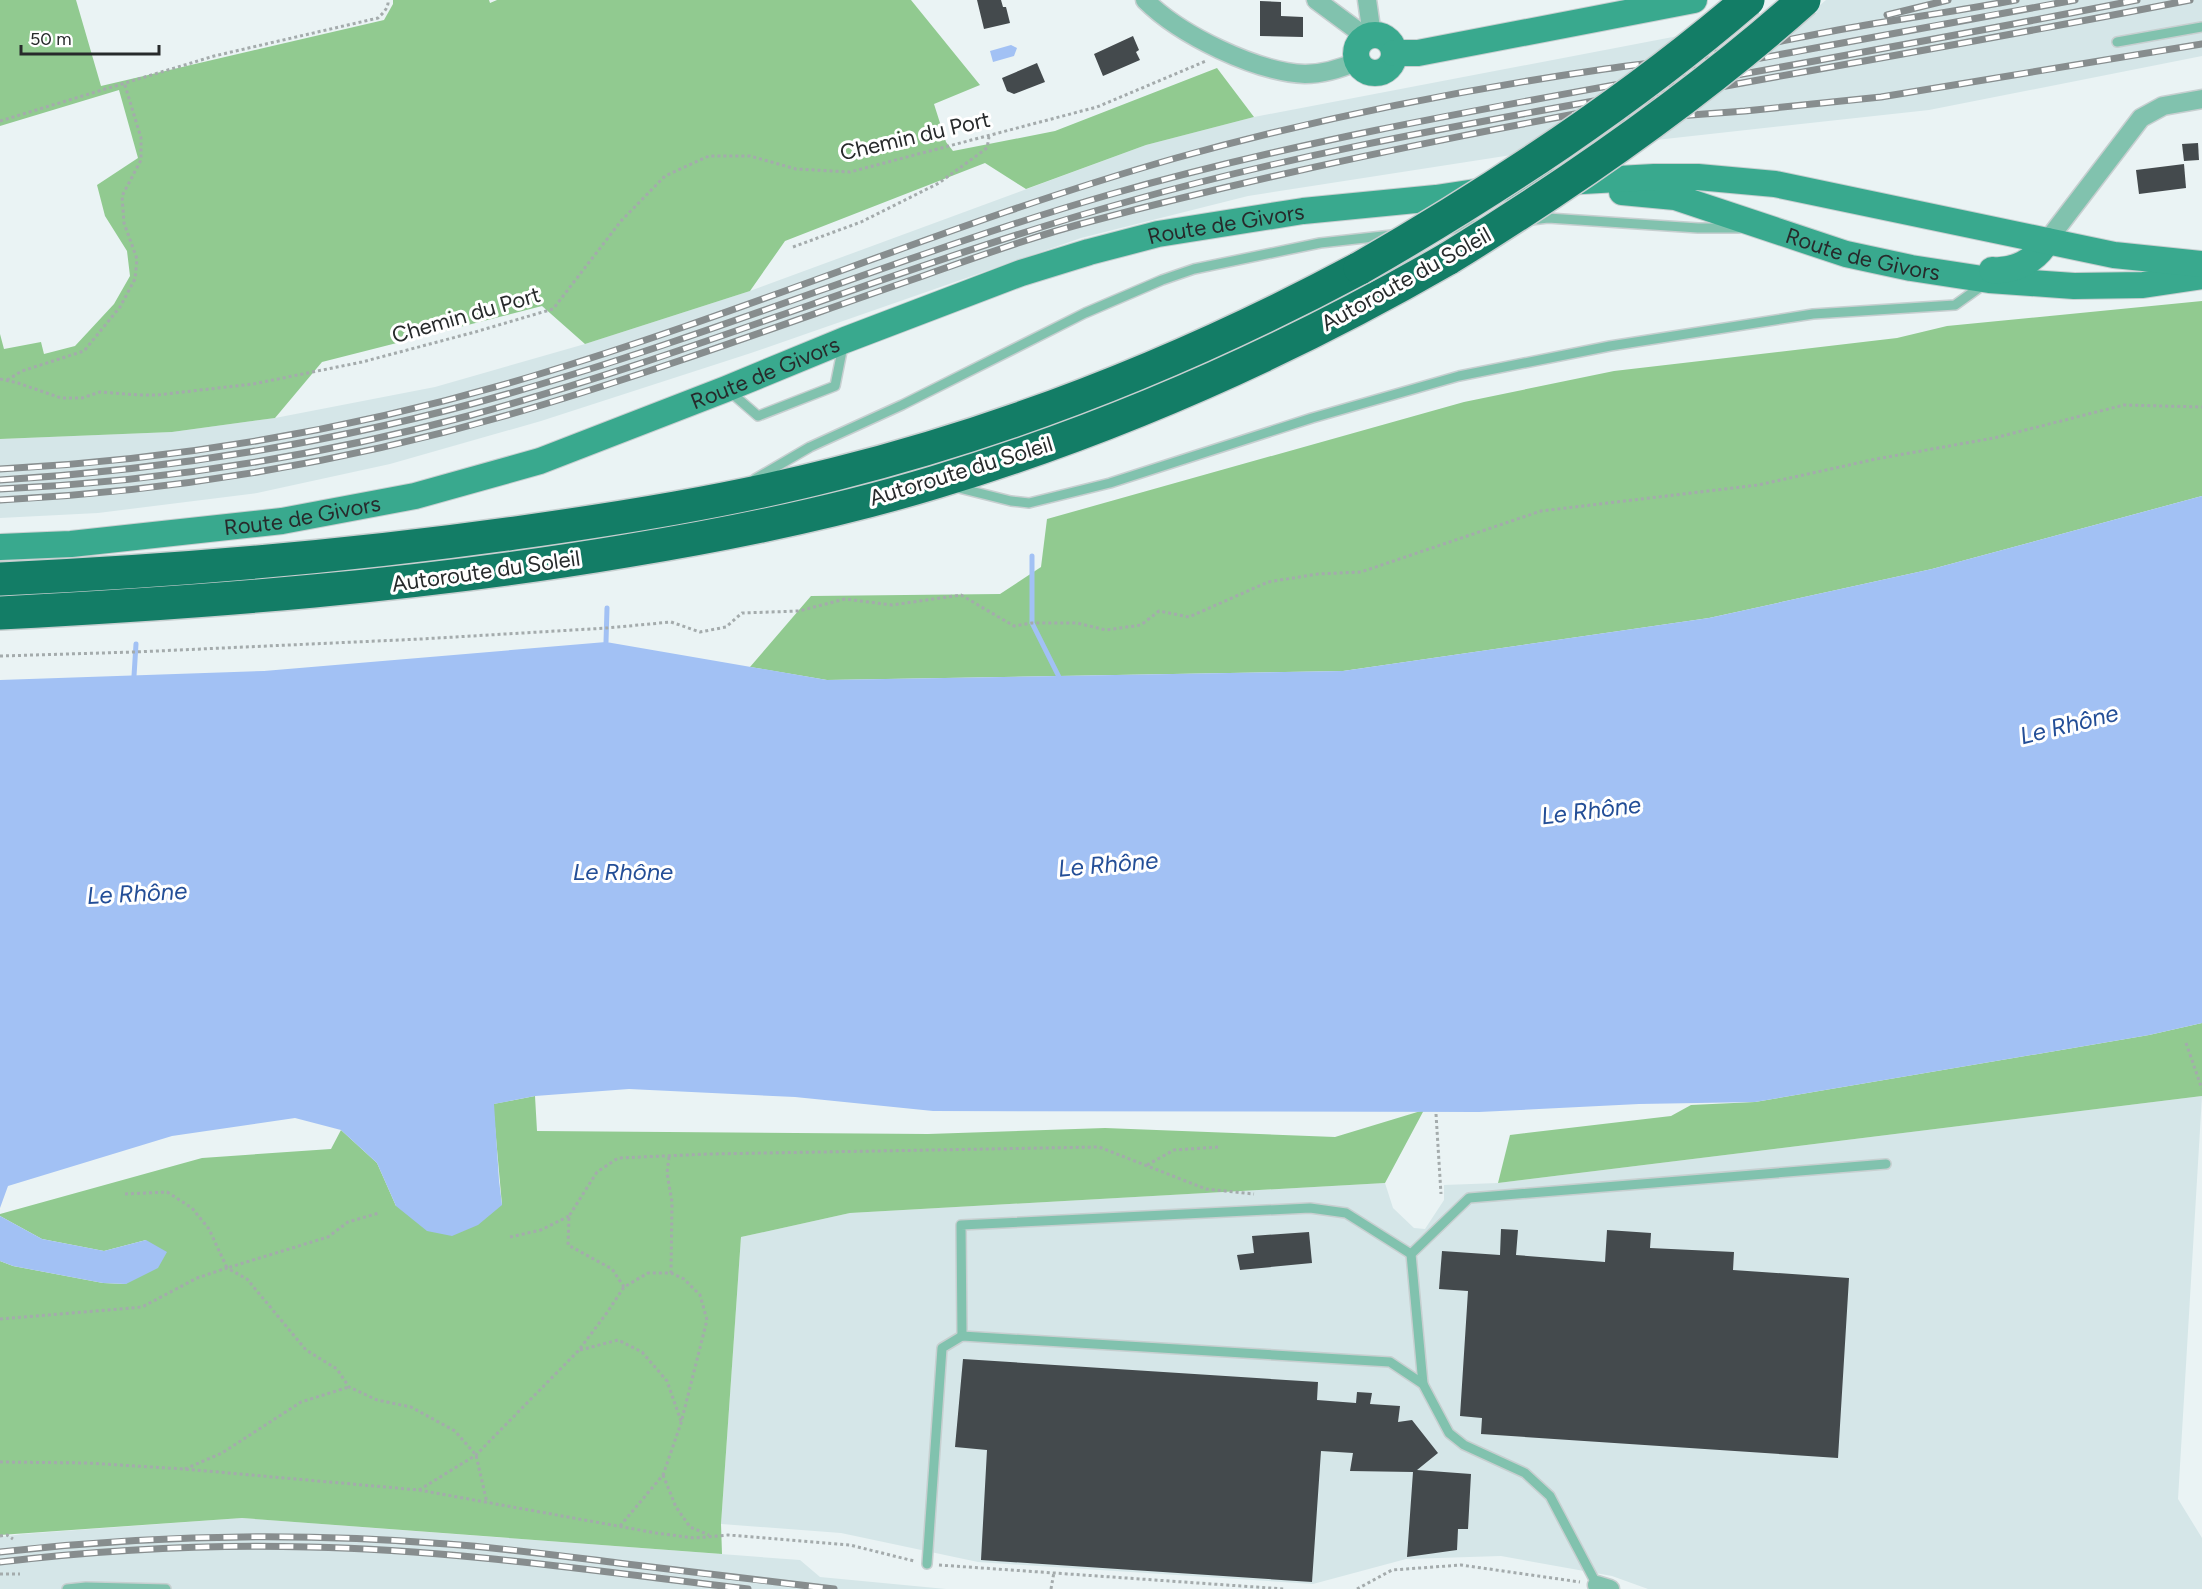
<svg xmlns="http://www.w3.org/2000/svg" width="2202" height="1589" font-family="Figtree,sans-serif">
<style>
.built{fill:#d5e6e8}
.forest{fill:#91ca90}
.water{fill:#a2c1f4}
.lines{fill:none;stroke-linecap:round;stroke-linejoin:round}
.stream{stroke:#a2c1f4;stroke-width:5}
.building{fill:#444a4d}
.lane-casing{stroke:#c7cfd0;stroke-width:12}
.street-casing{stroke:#c7cfd0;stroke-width:21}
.secondary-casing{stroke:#c7cfd0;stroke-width:28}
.highway-casing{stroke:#c7cfd0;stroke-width:36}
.path{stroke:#a4abac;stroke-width:3;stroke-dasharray:3 3;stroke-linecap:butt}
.lane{stroke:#81c2ae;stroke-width:9}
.street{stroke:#81c2ae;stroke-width:18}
.secondary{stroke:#39a98e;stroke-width:26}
.highway{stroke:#137d66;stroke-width:33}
.rail-casing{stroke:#878d8e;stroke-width:7}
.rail{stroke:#fff;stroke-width:4.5;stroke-dasharray:14;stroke-linecap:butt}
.highway-bridge-casing{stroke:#c7cfd0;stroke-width:36;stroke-linecap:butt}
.highway-bridge{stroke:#137d66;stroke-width:33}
.labels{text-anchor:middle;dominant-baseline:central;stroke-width:6;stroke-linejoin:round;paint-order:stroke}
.street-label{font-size:22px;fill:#272a2b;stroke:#fff}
.water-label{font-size:24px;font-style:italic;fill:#234e97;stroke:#fff}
</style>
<rect width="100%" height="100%" fill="#eaf3f4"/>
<g class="built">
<path d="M 1826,0 L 2202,0 L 2202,56 L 1929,110 L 1656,140 L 1727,85 Z"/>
<path d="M 1678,36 L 1599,97 L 1518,154 L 1248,196 L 1081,238 L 751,353 L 541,421 L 390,464 L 257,493 L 98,513 L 0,518 L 0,439 L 172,432 L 275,418 L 435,387 L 585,344 L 750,291 L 1146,145 L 1254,117 Z"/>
<path d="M 2202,1096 L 2178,1499 L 2202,1538 L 2202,1589 L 1648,1589 L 1612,1576 L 1501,1556 L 1406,1559 L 1313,1584 L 978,1562 L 841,1533 L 721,1524 L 741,1237 L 850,1213 L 1385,1183 L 1393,1208 L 1414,1228 L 1425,1229 L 1444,1200 L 1444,1185 L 1498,1183 Z"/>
<path d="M 242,1518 L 800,1560 L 820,1577 L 946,1589 L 0,1589 L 0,1537 L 23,1534 Z"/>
</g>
<g class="forest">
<path d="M 0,0 L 76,0 L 101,86 L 384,20 L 393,4 L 393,0 L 489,0 L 490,3 L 497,0 L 911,0 L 980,85 L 934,104 L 946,142 L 953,151 L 1055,131 L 1217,68 L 1254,117 L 1146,145 L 1026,189 L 985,163 L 785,241 L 750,291 L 585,344 L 542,306 L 322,362 L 275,418 L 172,432 L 0,439 L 0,334 L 4,349 L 41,342 L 44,354 L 75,346 L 114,304 L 130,276 L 127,251 L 105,216 L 97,185 L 138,158 L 119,90 L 0,126 Z"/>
<path d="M 2202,301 L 2202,496 L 1932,569 L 1709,618 L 1343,671 L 827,680 L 750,667 L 811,596 L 1000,594 L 1041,567 L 1047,519 L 1464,402 L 1614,371 L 1897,338 L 1947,326 Z"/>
<path d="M 2202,1023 L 2202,1096 L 1498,1183 L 1510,1135 L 1671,1116 L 1691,1105 L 1755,1102 L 2149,1035 Z"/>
<path d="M 535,1096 L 537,1131 L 928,1134 L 1105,1128 L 1335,1137 L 1424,1110 L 1385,1183 L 850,1213 L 741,1237 L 721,1524 L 722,1554 L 242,1518 L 0,1535 L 0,1261 L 13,1266 L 103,1283 L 126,1284 L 146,1240 L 104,1251 L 42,1239 L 0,1216 L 0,1214 L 202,1158 L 331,1149 L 341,1130 L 377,1163 L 396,1206 L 502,1205 L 493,1104 Z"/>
</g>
<g class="water">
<path d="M 1011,45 L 1017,48 L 1014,56 L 993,62 L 990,51 Z"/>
<path d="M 2202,496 L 2202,1023 L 2149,1035 L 1755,1102 L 1639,1104 L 1479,1112 L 933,1111 L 795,1097 L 629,1089 L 535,1096 L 494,1104 L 499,1180 L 502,1205 L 478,1225 L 452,1236 L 427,1231 L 396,1206 L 377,1163 L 341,1130 L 295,1118 L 172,1136 L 8,1186 L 0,1208 L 0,680 L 264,671 L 606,642 L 827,680 L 1343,671 L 1709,618 L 1932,569 Z"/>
<path d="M 0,1216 L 42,1239 L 104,1251 L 146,1240 L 167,1252 L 158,1268 L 126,1284 L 103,1283 L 13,1266 L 0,1261 Z"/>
</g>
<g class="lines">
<g class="stream">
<path d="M 1032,556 L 1032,623 L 1059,677"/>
<path d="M 606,642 L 607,608"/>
<path d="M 134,676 L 136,644"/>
</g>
</g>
<g class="building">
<path d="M 977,0 L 1001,0 L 1003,7 L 1006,7 L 1010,23 L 984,29 Z"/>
<path d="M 1260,1 L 1281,2 L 1281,16 L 1303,17 L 1303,37 L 1260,36 Z"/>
<path d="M 1133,36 L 1139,50 L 1136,52 L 1140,60 L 1103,76 L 1094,54 Z"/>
<path d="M 1037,63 L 1045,82 L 1014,94 L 1007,91 L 1002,78 Z"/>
<path d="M 2198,143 L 2199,160 L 2184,161 L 2182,144 Z"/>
<path d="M 2184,164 L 2186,188 L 2139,194 L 2136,170 Z"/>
<path d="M 1501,1229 L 1518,1230 L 1516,1255 L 1605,1262 L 1607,1230 L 1651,1233 L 1650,1248 L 1734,1252 L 1733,1270 L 1849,1278 L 1838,1458 L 1481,1434 L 1482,1418 L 1460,1416 L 1468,1291 L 1439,1289 L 1442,1251 L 1500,1255 Z"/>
<path d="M 1309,1232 L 1312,1263 L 1240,1270 L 1237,1255 L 1254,1253 L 1252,1236 Z"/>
<path d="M 963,1359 L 1318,1382 L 1317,1400 L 1356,1403 L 1357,1392 L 1372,1393 L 1370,1404 L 1400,1406 L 1398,1422 L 1412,1420 L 1438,1453 L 1417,1470 L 1471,1474 L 1468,1529 L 1458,1529 L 1457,1550 L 1407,1557 L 1413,1472 L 1350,1471 L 1353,1453 L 1321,1451 L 1312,1582 L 981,1560 L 987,1450 L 955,1447 Z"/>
</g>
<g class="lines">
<defs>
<g id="lane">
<path d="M 2117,42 L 2202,27"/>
<path d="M 1531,220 L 1548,218 L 1698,228 L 1739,228"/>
<path d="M 1448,229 L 1479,225"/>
<path d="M 728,390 L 758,416 L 835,386 L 843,346"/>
<path d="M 755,479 L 810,447 L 902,405 L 1085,313 L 1162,280 L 1194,269 L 1320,243 L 1392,235"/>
<path d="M 955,487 L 1011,501 L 1029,503 L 1110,483 L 1312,418 L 1459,376 L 1610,346 L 1813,314 L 1955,305 L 1983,285"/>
<path d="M 962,1336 L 961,1225 L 1310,1208 L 1346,1213 L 1411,1254"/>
<path d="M 1423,1384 L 1411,1254 L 1469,1198 L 1886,1164"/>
<path d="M 927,1564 L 942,1348 L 962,1336 L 1390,1362 L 1423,1384 L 1449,1433 L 1464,1445 L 1525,1473 L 1550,1496 L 1597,1585"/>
<path d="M 67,1589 L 86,1587 L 166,1589"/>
</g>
<g id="street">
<path d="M 1145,0 C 1180,35 1256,72 1305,74 C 1324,74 1340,69 1358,61"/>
<path d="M 1316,0 L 1366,37"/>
<path d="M 1367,0 L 1372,35"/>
<path d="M 2047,241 L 2141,118 L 2163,106 L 2202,99"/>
<path d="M 1597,1585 L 1610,1589"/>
</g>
<g id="secondary">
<circle cx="1375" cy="54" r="19"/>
<path d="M 1394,53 L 1418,53 L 1694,0"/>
<path id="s1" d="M 1622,192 L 1675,197 L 1846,254 L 1911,268 L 1989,280 L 2074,286 L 2143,285 L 2202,276"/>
<path d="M 1992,270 C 2013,272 2036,261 2047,241"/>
<path id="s2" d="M 0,547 L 71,544 L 282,521 L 415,496 L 540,461 L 726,389 L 845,340 L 1021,273 L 1089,252 L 1158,234 L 1303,211 L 1436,198 L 1529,184 L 1654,177 L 1698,177 L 1775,184 L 2114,255 L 2202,264"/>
</g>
<g id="highway">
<path d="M 0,579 C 172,571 344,557 515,533 C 622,518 729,501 835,474 C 1018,428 1194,357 1360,268"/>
<path d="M 0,613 C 210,602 418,586 626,551 C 730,534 834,513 936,482 C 1115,428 1288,351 1449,258"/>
</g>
</defs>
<use href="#lane" class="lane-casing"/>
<use href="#street" class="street-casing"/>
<use href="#secondary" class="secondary-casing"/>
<use href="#highway" class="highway-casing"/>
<g class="path">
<path d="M 0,121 L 214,56 L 378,18 C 383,13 389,8 388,0"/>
<path d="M 793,247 L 861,222 L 939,183 L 987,148 L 989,137"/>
<path d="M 0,379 L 18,383 L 61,398 L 82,398 L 100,392 L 139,395 L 157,395 L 253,384 L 362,362 L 475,332 L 553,309 L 621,221 L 665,176 L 709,156 L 750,156 L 796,169 L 850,172 L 1097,107 L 1206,61"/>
<path d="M 7,380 L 22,371 L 84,351 L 120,307 L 135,279 L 137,259 L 124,223 L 122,196 L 141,160 L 141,138 L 124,82"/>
<path d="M 0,656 L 135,652 L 421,639 L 607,628 L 671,622 L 700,632 L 726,627 L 742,613 L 799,611 L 845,599 L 892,605 L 961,595 L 1014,626 L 1032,623 L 1077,623 L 1106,630 L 1141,625 L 1159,611 L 1189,617 L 1268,582 L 1318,574 L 1361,572 L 1541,511 L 1758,485 L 1876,459 L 1994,438 L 2124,405 L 2202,407"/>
<path d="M 2186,1043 L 2202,1089"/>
<path d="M 1436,1114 L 1441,1194"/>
<path d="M 669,1157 L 667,1173 L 672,1202 L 671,1273"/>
<path d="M 1147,1165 L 1174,1150 L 1219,1147"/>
<path d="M 125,1194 L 167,1192 L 192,1208 L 209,1229 L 227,1268 L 328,1237 L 348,1222 L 379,1213"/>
<path d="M 510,1237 L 541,1230 L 569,1216"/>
<path d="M 624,1287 L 612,1269 L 568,1245 L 569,1216 L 597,1172 L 618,1158 L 709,1154 L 1099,1147 L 1206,1189 L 1254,1194"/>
<path d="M 0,1319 L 142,1307 L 197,1278 L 227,1268 L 247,1279 L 306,1350 L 337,1369 L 349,1387 L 377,1400 L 411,1407 L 455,1431 L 476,1455 L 487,1503"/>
<path d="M 580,1350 L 618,1340 L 642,1352 L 667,1381 L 681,1421"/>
<path d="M 0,1462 L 87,1463 L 184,1469 L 419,1490 L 656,1533 L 694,1538 L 728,1535 L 850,1545 L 914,1561"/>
<path d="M 185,1469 L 222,1453 L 301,1402 L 349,1387"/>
<path d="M 663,1475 L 676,1507 L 690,1527 L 709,1535"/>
<path d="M 419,1490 L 476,1455 L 579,1350 L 606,1314 L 624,1287 L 648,1273 L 671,1273 L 684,1279 L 700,1295 L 707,1320 L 681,1423 L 663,1475 L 620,1526"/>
<path d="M 0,1536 L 7,1535 L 13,1539"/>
<path d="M 939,1565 L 1284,1589"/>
<path d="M 0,1574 L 20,1574"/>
<path d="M 1051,1589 L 1054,1572"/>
<path d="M 1357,1589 L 1392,1570 L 1461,1565 L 1580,1582"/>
</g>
<use href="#lane" class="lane"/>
<use href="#street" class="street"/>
<use href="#secondary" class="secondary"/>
<use href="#highway" class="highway"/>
<defs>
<g id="rail">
<path d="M 1887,15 L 1948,0"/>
<path d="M 1569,124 L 1745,111 L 1881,97 L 2202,44"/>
<path d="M 0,469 C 181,460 360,428 533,376 C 750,311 958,220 1176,158 C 1316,119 1460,90 1605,69 C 1632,65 1660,62 1688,58 C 1750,49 1811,34 1872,24 C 1920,16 1969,9 2016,0"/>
<path d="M 0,480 C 183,469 362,438 538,385 C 730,328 915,251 1108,195 C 1286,144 1470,111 1653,78 C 1794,53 1934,25 2075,0"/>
<path d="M 0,489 C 158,482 315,457 468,416 C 692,355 906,263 1130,201 C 1282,158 1438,129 1594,101 C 1775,68 1957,36 2137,0"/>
<path d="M 0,500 C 185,491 368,458 545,404 C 671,366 795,320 920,277 C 977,257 1034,236 1092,221 C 1453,125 1824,73 2190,0"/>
<path d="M 0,1552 C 149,1535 298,1532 447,1544 C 504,1548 562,1556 618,1563 C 690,1572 762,1581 834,1589"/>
<path d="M 0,1562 C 102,1550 206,1544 309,1547 C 456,1550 602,1572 748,1589"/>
</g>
</defs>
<use href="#rail" class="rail-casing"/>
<use href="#rail" class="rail"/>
<defs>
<g id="highway-bridge">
<path d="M 1449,258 C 1574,181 1694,98 1804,0"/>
<path d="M 1360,268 C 1497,189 1628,103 1748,0"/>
</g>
</defs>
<use href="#highway-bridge" class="highway-bridge-casing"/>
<use href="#highway-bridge" class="highway-bridge"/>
</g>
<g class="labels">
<g class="street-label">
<text transform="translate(915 136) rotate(-13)">Chemin du Port</text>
<text stroke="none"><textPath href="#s2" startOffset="1276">Route de Givors</textPath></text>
<text stroke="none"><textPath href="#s1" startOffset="250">Route de Givors</textPath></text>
<text transform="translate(1406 279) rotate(-29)">Autoroute du Soleil</text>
<text transform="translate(466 315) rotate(-16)">Chemin du Port</text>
<text stroke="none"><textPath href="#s2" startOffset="790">Route de Givors</textPath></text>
<text transform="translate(961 471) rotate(-17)">Autoroute du Soleil</text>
<text stroke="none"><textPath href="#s2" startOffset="304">Route de Givors</textPath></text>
<text transform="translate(486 571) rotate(-8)">Autoroute du Soleil</text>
</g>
<g class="water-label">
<text transform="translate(2069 724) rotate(-14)">Le Rhône</text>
<text transform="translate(1591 810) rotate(-7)">Le Rhône</text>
<text transform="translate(1108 864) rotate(-5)">Le Rhône</text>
<text x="623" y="871">Le Rhône</text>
<text transform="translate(137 893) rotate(-3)">Le Rhône</text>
</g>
</g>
<path d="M21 45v9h138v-9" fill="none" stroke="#272a2b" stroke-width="3"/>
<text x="30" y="45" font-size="18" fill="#272a2b" stroke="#ffffff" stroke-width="4.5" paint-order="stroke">50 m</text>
</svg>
